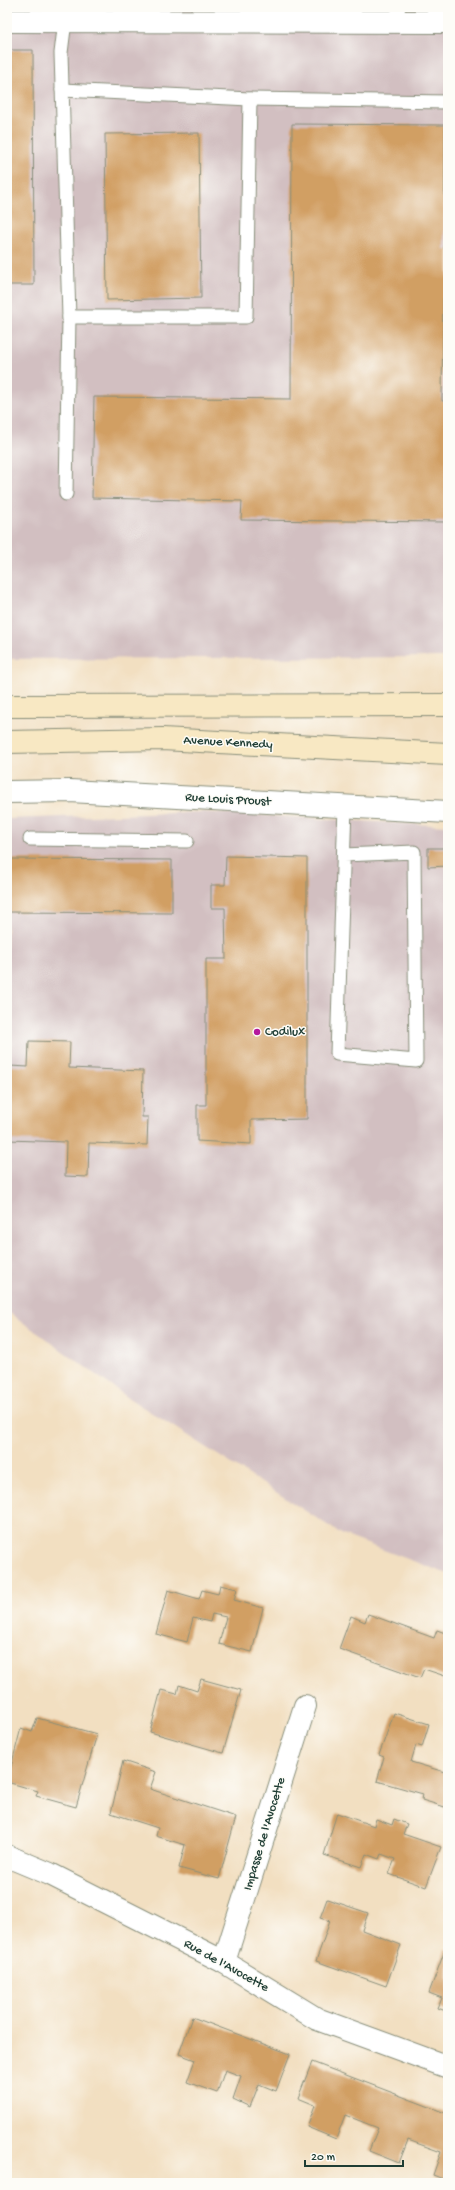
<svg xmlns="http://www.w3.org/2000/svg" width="455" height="2190" font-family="'Gochi Hand',sans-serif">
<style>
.industrial{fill:#d2bfc1}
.building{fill:#d19f63}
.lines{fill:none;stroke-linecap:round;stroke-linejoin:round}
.service-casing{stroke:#888e7a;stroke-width:15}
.minor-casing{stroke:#888e7a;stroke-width:24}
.secondary-casing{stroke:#888e7a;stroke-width:24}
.service{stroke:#fff;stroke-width:13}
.minor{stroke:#fff;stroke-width:22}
.secondary{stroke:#f8e8c3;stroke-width:22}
.poi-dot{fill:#b5179e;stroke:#fdfcf7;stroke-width:1.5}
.labels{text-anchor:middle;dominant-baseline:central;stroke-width:3;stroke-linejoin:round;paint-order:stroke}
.street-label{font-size:13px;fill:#1f3d34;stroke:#fdfcf7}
.poi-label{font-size:13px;fill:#1f3d34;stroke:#fdfcf7;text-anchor:start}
</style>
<rect width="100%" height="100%" fill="#fdfcf7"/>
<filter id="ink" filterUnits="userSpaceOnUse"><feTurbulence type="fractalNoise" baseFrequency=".025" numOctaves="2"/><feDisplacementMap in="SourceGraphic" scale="8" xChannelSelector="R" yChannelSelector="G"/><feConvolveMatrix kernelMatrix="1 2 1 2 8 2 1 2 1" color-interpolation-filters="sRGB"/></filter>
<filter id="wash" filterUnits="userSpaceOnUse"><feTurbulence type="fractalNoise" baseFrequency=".012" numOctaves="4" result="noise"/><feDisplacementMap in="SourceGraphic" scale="16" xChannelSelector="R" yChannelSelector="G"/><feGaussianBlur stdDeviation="0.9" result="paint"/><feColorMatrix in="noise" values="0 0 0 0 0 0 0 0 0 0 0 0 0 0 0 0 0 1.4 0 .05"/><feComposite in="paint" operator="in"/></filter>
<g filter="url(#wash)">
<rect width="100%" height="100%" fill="#f2dfc1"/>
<g class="industrial">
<path d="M 7,7 L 448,7 L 448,657 L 7,659 Z"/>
<path d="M 202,812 L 448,826 L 448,1574 L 343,1535 L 127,1397 L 7,1311 L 7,819 Z"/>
</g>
<g id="blocks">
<g class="building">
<path d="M 7,50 L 33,50 L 34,285 L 7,285 Z"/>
<path d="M 292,124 L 445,125 L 444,249 L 448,249 L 448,298 L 443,298 L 442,401 L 448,401 L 448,522 L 241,520 L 242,501 L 92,498 L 94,397 L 291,399 Z"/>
<path d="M 199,133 L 201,298 L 107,300 L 105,134 Z"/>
<path d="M 428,848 L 448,848 L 448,866 L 428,867 Z"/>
<path d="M 226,856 L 307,858 L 307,1119 L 251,1120 L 251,1144 L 197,1141 L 197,1105 L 206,1105 L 206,959 L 226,959 L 225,908 L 211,908 L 211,885 L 225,885 Z"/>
<path d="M 7,859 L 172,860 L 172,913 L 7,912 Z"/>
<path d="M 29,1041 L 70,1042 L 69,1068 L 143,1071 L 142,1117 L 148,1117 L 147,1145 L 89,1143 L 88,1177 L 65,1176 L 66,1142 L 8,1140 L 10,1066 L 28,1067 Z"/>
<path d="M 220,1585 L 237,1589 L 234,1600 L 263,1608 L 252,1652 L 219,1644 L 226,1617 L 212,1614 L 210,1622 L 193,1618 L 187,1642 L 156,1634 L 168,1590 L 199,1599 L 202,1590 L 218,1594 Z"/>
<path d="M 368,1614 L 434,1638 L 437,1630 L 448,1634 L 448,1677 L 424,1669 L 420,1678 L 339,1649 L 351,1616 L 365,1622 Z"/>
<path d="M 201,1679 L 241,1690 L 223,1753 L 150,1732 L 161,1690 L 177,1694 L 179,1685 L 197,1691 Z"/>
<path d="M 394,1713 L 429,1724 L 422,1747 L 416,1745 L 411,1762 L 448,1773 L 448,1808 L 422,1800 L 423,1794 L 377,1781 L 384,1757 L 379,1755 Z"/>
<path d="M 37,1718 L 97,1734 L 76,1807 L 36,1796 L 38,1791 L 7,1782 L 21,1728 L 32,1732 Z"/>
<path d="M 123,1761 L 156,1772 L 150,1789 L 236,1817 L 219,1879 L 179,1868 L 185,1845 L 156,1836 L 158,1828 L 111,1813 Z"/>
<path d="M 337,1813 L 374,1826 L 376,1819 L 392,1825 L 394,1819 L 407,1824 L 403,1834 L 441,1847 L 426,1887 L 389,1874 L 395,1859 L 381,1854 L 379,1859 L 366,1854 L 361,1867 L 324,1855 Z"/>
<path d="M 327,1899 L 368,1913 L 362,1930 L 401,1945 L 386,1986 L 316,1961 L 330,1921 L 320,1918 Z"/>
<path d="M 445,1950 L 448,1951 L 448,2012 L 438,2008 L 442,1998 L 429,1993 Z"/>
<path d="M 192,2017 L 290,2054 L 276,2091 L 259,2084 L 250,2107 L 233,2099 L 241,2076 L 225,2070 L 217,2093 L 187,2082 L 195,2060 L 179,2054 Z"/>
<path d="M 312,2062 L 448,2114 L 448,2181 L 433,2175 L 441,2152 L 408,2140 L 399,2163 L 369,2151 L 378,2128 L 345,2115 L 336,2139 L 307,2127 L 315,2105 L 298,2098 Z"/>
</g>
</g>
</g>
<g filter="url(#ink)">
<use href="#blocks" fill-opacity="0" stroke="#888e7a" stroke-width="1"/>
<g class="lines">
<defs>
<g id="service">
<path d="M 65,21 L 61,53 L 69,317 L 66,494"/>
<path d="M 395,22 L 399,7"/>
<path d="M 62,90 L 250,99 L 246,317 L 69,317"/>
<path d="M 250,99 L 448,102"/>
<path d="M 30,839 L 187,841"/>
<path d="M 344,855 L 414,852 L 416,1061 L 337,1054 L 345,806"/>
</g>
<g id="minor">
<path d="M 7,21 L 448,22"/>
<path d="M 7,792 L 70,791 L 448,812"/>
<path d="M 7,1856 L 50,1874 L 224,1962 L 317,2019 L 448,2067"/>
<path d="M 224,1962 L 305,1706"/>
</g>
<g id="secondary">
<path d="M 7,706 L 448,705"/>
<path d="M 7,742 L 162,739 L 448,754"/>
</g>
</defs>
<use href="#service" class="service-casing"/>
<use href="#minor" class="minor-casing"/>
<use href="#secondary" class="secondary-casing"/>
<use href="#service" class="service"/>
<use href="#minor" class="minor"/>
<use href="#secondary" class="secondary"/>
</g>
</g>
<circle class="poi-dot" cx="257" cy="1032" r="4"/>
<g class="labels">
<g class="street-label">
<text transform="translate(228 743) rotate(3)">Avenue Kennedy</text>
<text transform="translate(228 800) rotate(3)">Rue Louis Proust</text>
<text transform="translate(265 1834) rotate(-73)">Impasse de l'Avocette</text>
<text transform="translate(226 1966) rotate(29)">Rue de l'Avocette</text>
</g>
<g class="poi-label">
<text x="265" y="1032">Codilux</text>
</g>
</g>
<rect width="455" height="2190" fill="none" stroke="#fdfcf7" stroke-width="24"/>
<path d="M305 2160v6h98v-6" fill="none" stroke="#1f3d34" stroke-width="2"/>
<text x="311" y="2160" font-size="12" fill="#1f3d34" stroke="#fdfcf7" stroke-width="3" paint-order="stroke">20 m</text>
</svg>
